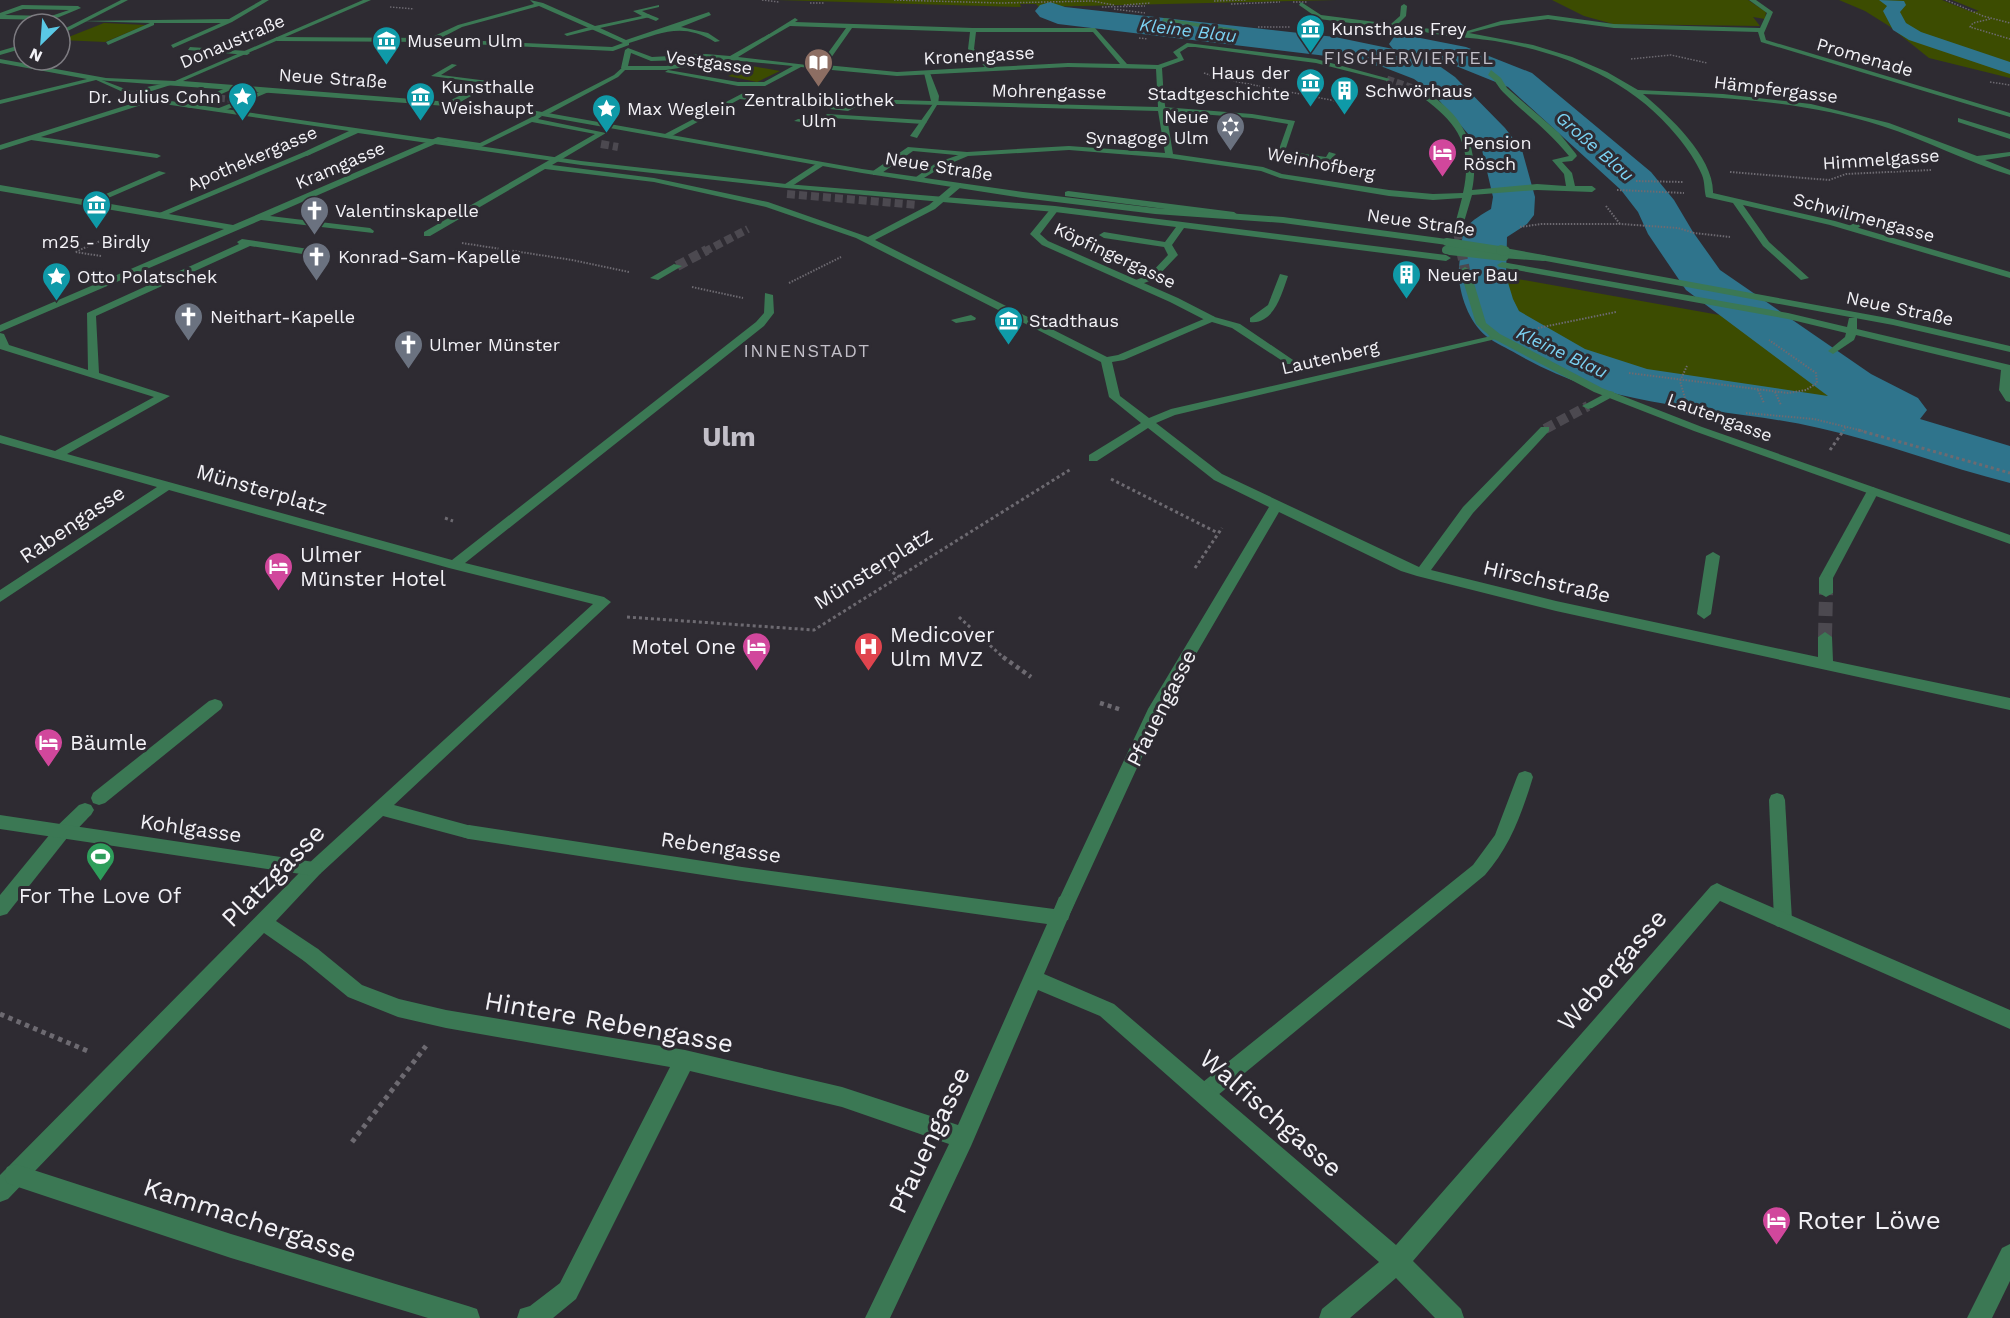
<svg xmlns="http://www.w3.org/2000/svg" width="2010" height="1318" font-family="'Work Sans',sans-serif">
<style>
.green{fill:#3c4c01}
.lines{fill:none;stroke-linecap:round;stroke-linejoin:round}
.canal{fill:#2f748c;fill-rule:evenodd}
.river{fill:#2f748c;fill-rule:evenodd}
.pedestrian-tunnel-far3{stroke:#4c4950;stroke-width:7;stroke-dasharray:7 3;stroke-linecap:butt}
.pedestrian-tunnel-far2{stroke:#4c4950;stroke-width:8;stroke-dasharray:8 4;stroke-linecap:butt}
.pedestrian-tunnel-far1{stroke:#4c4950;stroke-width:10;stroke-dasharray:10 5;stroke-linecap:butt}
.pedestrian-tunnel{stroke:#4c4950;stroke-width:14;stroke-dasharray:14 7;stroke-linecap:butt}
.minor-tunnel-far2{stroke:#4c4950;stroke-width:7;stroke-dasharray:7 3;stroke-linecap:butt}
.minor-tunnel-far1{stroke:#4c4950;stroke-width:8;stroke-dasharray:8 4;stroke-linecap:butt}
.minor-tunnel{stroke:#4c4950;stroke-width:10;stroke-dasharray:10 5;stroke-linecap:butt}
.path-far4{stroke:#6d6a71;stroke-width:1.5;stroke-dasharray:1.5 1.5;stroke-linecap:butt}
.path-far3{stroke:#6d6a71;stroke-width:2;stroke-dasharray:1.5 1.5;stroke-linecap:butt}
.path-far2{stroke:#6d6a71;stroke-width:3;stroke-dasharray:3 3;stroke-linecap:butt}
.path-far1{stroke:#6d6a71;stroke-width:4.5;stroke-dasharray:4 4;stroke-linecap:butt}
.path{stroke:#6d6a71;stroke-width:5;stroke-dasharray:4.5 4.5;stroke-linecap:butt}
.service{fill:#3b7854;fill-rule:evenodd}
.pedestrian{fill:#3b7854;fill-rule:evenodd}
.minor{fill:#3b7854;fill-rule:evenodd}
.tertiary{fill:#3b7854;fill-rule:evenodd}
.path-bridge{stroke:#6d6a71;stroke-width:1.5;stroke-dasharray:1.5 1.5;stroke-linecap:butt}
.service-bridge-far1{stroke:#3b7854;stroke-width:8}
.service-bridge{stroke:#3b7854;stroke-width:10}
.tertiary-bridge-far1{stroke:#3b7854;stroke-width:8}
.tertiary-bridge{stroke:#3b7854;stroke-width:10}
.labels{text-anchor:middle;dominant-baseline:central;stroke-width:6;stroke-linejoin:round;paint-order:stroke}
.far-poi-label{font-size:18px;fill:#f3f2f7;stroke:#2e2b32;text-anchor:start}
.far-water-label{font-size:18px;font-style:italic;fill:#7bd2f3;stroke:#2e2b32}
.far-street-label{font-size:18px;fill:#f3f2f7;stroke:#2e2b32}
.far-neighbourhood-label{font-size:18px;letter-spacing:1.5px;fill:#c2bfc8;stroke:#2e2b32}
.street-label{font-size:21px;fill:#f3f2f7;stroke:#2e2b32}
.poi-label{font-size:21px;fill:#f3f2f7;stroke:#2e2b32;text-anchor:start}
.near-street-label{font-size:26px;fill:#f3f2f7;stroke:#2e2b32}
.near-poi-label{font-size:26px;fill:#f3f2f7;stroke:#2e2b32;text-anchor:start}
.far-town-label{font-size:27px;font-weight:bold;fill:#c2bfc8;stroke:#2e2b32}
</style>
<rect width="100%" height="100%" fill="#2e2b32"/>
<g class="green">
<path d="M 777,0 L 1337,0 L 1039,7 L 1036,4 L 1020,4 L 1021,7 Z"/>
<path d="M 1552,0 L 1748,0 L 1766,12 L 1765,19 L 1753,17 L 1760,26 L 1613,24 L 1584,16 Z"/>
<path d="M 1839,0 L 1942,0 L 1972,12 L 1979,11 L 1952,0 L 2010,0 L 2010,78 L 1929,58 L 1889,26 L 1865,11 Z"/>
<path d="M 104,23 L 146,25 L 105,42 L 61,40 Z"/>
<path d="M 752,66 L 780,71 L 757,82 L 728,76 Z"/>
<path d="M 1490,274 L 1753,321 L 1827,377 L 1902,418 L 1900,423 L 1805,403 L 1641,381 L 1568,357 L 1531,336 L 1507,319 L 1494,292 Z"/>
</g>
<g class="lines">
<path class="canal" d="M 1879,0 L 1904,1 L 1906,5 L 1900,12 L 1906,23 L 1921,32 L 2010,62 L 2010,74 L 1909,40 L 1893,30 L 1883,11 L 1887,6 Z"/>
<path class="river" d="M 1050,2 L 1065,7 L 1335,37 L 1393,49 L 1389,44 L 1394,37 L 1405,35 L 1466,47 L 1532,73 L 1651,172 L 1674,200 L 1693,232 L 1720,270 L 1871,374 L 1918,398 L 1927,410 L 1920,419 L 2010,446 L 2010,483 C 1946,467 1883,442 1819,428 C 1711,404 1617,412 1517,354 C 1507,348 1495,343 1486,336 C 1468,322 1457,289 1459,267 C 1463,231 1458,228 1491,209 L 1493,197 L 1482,150 L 1431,91 L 1414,79 L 1383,67 L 1335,57 L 1058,24 L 1040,17 L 1035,11 L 1040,5 ZM 1410,55 L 1446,62 L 1508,87 L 1621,190 L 1638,212 L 1648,234 L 1686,290 L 1828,396 L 1647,369 L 1585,349 L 1519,311 L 1513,299 L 1506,276 L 1507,237 L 1527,224 L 1534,215 L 1535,197 L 1522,150 L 1505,128 L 1455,77 L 1438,65 Z"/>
<path class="pedestrian-tunnel-far3" d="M 218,98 L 236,100"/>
<g class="pedestrian-tunnel-far2">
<path d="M 601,144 L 618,147"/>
<path d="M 787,194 L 918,205"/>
<path d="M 704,252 L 748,229"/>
</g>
<g class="pedestrian-tunnel-far1">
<path d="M 677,266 L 707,250"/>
<path d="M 1545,429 L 1588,406"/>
</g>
<path class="pedestrian-tunnel" d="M 1825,637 L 1826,593"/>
<path class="minor-tunnel-far2" d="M 1387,79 L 1413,88"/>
<path class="minor-tunnel-far1" d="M 1457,232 L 1461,252"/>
<path class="minor-tunnel" d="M 1461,250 L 1465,270"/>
<g class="path-far4">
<path d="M 762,0 L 779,2"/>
<path d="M 894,0 L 1001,3 L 1092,1 L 1114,5"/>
<path d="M 1946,0 L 1983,16 L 2010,23"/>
<path d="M 1214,1 L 1246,0"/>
<path d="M 1231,4 L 1280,2"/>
<path d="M 1124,5 L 1150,3"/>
<path d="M 390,7 L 414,9"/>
<path d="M 1102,7 L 1145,6"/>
<path d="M 1114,9 L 1145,13"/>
<path d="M 1990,19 L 1973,23 L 1970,27 L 2010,39"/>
<path d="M 1258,27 L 1290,27"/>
<path d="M 1139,38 L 1148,39"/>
<path d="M 1631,59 L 1671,55 L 1707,63"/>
<path d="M 1204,73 L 1218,78 L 1341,102 L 1354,97"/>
<path d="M 1990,82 L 2010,85"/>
</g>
<g class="path-far3">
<path d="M 1730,172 L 1829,180 L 1846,174 L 1931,170"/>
<path d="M 1636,181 L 1683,182"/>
<path d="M 1617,190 L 1684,193"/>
<path d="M 1606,206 L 1620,224"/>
<path d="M 1520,227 L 1541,224 L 1621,224 L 1678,228 L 1694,233 L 1730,237"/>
<path d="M 462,243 L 572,260 L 629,272"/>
<path d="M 101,256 L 75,252 L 116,234"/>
<path d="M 789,283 L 841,257"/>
<path d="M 692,287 L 743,298"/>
<path d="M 1538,328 L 1616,312"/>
<path d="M 1629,373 L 1788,393 L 1806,390 L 1817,383 L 1816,373 L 1769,340"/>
<path d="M 1758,390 L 1764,403"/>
<path d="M 1775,392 L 1781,405"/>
<path d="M 1685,398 L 1680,381 L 1687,366"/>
<path d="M 1746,413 L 1814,419 L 1863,431"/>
<path d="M 1843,431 L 1846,426"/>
</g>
<g class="path-far2">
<path d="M 1858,430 L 2010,473"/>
<path d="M 1830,450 L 1844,430"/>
<path d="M 1111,479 L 1218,533"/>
<path d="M 445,518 L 453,521"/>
<path d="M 883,565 L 899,577"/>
<path d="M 1195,568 L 1222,528"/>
<path d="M 627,617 L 814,630 L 1071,469"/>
<path d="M 959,617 L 1005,659"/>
</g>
<g class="path-far1">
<path d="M 1003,657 L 1031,677"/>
<path d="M 1100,703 L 1122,710"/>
</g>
<g class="path">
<path d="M 0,1014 L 90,1052"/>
<path d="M 352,1142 L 426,1046"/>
</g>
<g class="service">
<path d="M 262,0 L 269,0 L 232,22 L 173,48 L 171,45 L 221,23 L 154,23 L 154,25 L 108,45 L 106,42 L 150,23 L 80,21 L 229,19 Z"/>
<path d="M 648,14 L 658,18 L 659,19 L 656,21 L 646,17 Z"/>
<path d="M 593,26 L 595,29 L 567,36 L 564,34 Z"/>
<path d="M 190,47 L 247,51 L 250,53 L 247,55 L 188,50 Z"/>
<path d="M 452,64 L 457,65 L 441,75 L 496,82 L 455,105 L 449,105 L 449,101 L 485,83 L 431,76 Z"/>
<path d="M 94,77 L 133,92 L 147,87 L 177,81 L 177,83 L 139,95 L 157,99 L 581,161 L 786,184 L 1055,206 L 1446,255 L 1451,258 L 1446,261 L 1184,228 L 1172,245 L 1178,255 L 1176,257 L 1155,279 L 1136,286 L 1131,283 L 1133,281 L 1149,275 L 1168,255 L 1164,247 L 1104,238 L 1099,235 L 1104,232 L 1165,242 L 1176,227 L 1055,212 L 786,188 L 581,165 L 358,133 L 307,156 L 304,156 L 304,152 L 349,131 L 157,103 L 134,97 L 94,79 Z"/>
<path d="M 1163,107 L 1252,114 L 1295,121 L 1285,151 L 1326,157 L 1329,152 L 1336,154 L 1328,162 L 1277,155 L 1288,124 L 1252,118 L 1160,111 Z"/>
<path d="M 827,114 L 923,120 L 927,122 L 923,124 L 832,118 L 822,125 L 794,121 L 798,119 L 820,121 Z"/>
<path d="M 34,136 L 157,154 L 161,156 L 157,158 L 31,140 L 31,136 Z"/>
<path d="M 159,171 L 166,173 L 92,205 L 85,203 Z"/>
<path d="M 1068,191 L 1234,212 L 1238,215 L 1234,218 L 1065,196 L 1065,192 Z"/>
<path d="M 1858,221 L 1865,223 L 1855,230 L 1849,230 L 1849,226 Z"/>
<path d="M 1504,253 L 1544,255 L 1549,258 L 1544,261 L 1501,258 L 1499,256 Z"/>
<path d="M 1502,262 L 1788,313 L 1847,327 L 1849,318 L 1857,318 L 1857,329 L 2010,365 L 2010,402 L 2006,401 L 1999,390 L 2001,370 L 1856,335 L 1854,340 L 1833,354 L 1828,351 L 1845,337 L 1846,333 L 1788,319 L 1499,267 L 1497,265 Z"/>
<path d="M 1280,274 L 1288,276 C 1282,293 1274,325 1250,322 L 1250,318 L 1268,305 Z"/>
<path d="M 1610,391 L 1614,392 L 1614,396 L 1592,408 L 1588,409 L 1582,406 Z"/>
<path d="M 1873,487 L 1879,491 L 1833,578 L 1831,581 L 1821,581 L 1819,578 L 1867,491 Z"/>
<path d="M 215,699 L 221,701 L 223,705 L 221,709 L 105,803 L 99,805 L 93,803 L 91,798 L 93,793 L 209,701 Z"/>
<path d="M 1777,793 L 1783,795 L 1785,800 L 1792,920 L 1790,926 L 1783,928 L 1776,926 L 1774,920 L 1769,800 L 1771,795 Z"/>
<path d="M 85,803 L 91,805 L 94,810 L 91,815 C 81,824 69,843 55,838 L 52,833 L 55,828 L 79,805 Z"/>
</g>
<g class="pedestrian">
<path d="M 1301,2 L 1321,15 L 1391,24 L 1400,16 L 1401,6 L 1404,4 L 1407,6 L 1406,16 L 1397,25 L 1425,30 L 1422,32 L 1319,19 L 1299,5 Z"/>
<path d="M 22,5 L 78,6 L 81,8 L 52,20 L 0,19 L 0,13 ZM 23,9 L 69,10 L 51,16 L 5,15 Z"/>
<path d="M 769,34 L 771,37 L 738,57 L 824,67 L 821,69 L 801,67 L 765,86 L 738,86 L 665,72 L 668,70 L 738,82 L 764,82 L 793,66 L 730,60 L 666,70 L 624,70 L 621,68 L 625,50 L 628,48 L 652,57 L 706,54 L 730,56 ZM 631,53 L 651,61 L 714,59 L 666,66 L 628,66 Z"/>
<path d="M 927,71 L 930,73 L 939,96 L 938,105 L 863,103 L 848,111 L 740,99 L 670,137 L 663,135 L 747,91 L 751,93 L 747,96 L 847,107 L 862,99 L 931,101 L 924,73 Z"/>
<path d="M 233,85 L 235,88 L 190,108 L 183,106 Z"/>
<path d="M 269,88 L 271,91 L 221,112 L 214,110 Z"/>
<path d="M 538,114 L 542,116 L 538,119 L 606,133 L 552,165 L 654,178 L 768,202 L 868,237 L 929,205 L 955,183 L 961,183 L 961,187 L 935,209 L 875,240 L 1107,357 L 1118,355 L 1211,316 L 1240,324 L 1296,362 L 1295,364 L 1287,364 L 1232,328 L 1212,322 L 1124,360 L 1112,362 L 1120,396 L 1149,418 L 1171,409 L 1500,334 L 1500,338 L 1175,415 L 1156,423 L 1222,474 L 1419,567 L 1463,507 L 1541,427 L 1549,427 L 1549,431 L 1473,513 L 1431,570 L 1556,601 L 1818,657 L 1818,637 L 1825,632 L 1832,637 L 1833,661 L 2010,698 L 2010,710 L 1556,611 L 1417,576 L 1401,571 L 1279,512 L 1164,709 L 1070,914 L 1068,920 L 1061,922 L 1054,920 L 1052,914 L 1148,709 L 1269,507 L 1214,480 L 1148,428 L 1097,461 L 1089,461 L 1089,455 L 1141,423 L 1109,397 L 1101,362 L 856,238 L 766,207 L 654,182 L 545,169 L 430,236 L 424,236 L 424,232 L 595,134 L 532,122 L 481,147 L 442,141 L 270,216 L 370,228 L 374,231 L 373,233 L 261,220 L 0,332 L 0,325 L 224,229 L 0,191 L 0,185 L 233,225 L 438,137 L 480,143 Z"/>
<path d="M 908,147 L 967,152 L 971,154 L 967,156 L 913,151 L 879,175 L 873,175 L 873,171 Z"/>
<path d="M 819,162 L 826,164 L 789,188 L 782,186 Z"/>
<path d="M 242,239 L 322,251 L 327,254 L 322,257 L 250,246 L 96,316 L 99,373 L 170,396 L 67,454 L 452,560 L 756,322 L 764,313 L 765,293 L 773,295 L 774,313 L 764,326 L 465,563 L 604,597 L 611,602 L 394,805 L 475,827 L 478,832 L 475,837 L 469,839 L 383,816 L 320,874 L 276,921 L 318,949 L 321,955 L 318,961 L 311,963 L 304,961 L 264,933 L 8,1199 L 0,1202 L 0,1175 L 308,864 L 593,604 L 449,568 L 169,490 L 0,602 L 0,590 L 157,487 L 0,443 L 0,435 L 55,451 L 154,397 L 0,349 L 0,333 L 4,334 L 9,345 L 88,370 L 87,313 L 239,244 L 237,242 Z"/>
<path d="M 674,264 L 682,266 L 658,280 L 650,278 Z"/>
<path d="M 971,315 L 976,318 L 975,320 L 956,323 L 951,320 Z"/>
<path d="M 1713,552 L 1720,556 L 1711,614 L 1704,619 L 1697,614 L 1706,556 Z"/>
<path d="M 1826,574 L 1833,578 L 1833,593 L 1826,597 L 1819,593 L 1819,578 Z"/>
<path d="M 1525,771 L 1531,773 L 1533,777 C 1522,813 1510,847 1485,875 L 1212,1100 L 1205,1103 L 1198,1100 L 1194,1093 L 1198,1086 L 1473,865 L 1495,835 L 1517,777 L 1519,773 Z"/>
<path d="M 61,826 L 67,828 L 70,833 L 67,838 L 7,914 L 0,916 L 0,895 L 55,828 Z"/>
</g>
<g class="minor">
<path d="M 121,0 L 128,0 L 60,35 L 60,31 Z"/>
<path d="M 530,0 L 543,3 L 595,26 L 642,16 L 633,11 L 659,5 L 659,7 L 642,11 L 650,15 L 650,17 L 600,28 L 626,40 L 709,12 L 711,15 L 681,27 L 708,33 L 720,41 L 715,42 C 682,22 663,33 629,43 L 629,45 L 613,51 L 431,42 L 277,41 L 274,39 L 277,37 L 430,38 L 458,25 L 534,4 ZM 539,6 L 623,43 L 612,47 L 439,39 L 462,27 Z"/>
<path d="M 1749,0 L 1756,0 L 1773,12 L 1764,33 L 1766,40 L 2010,113 L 2010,117 L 1761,42 L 1758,32 L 1614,28 L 1548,19 L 1501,25 L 1469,33 L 1533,45 L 1572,57 L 1607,72 L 1638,90 L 1723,94 L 1811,104 L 1889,123 L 1977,156 L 2010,152 L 2010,156 L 1985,160 L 2010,170 L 2010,175 C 1967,162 1926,140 1882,126 C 1805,101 1724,97 1643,94 C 1669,116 1714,157 1713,193 L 1835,221 L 2010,272 L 2010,278 L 1830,225 L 1743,205 L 1769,242 L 1809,278 L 1801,280 L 1763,246 L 1733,203 L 1706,197 C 1704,190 1705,182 1702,175 C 1696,161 1687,148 1677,136 C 1632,80 1565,53 1495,41 C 1478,38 1431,36 1419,30 L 1422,28 L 1464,32 L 1501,21 L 1548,15 L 1614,24 L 1760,28 L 1767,13 Z"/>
<path d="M 795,18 L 798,20 L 795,22 L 973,28 L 1095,28 L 1127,64 L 1158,65 L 1178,58 L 1173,52 L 1187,43 L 1316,59 L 1390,79 L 1387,81 L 1316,63 L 1195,47 L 1188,47 L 1180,52 L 1184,60 L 1162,68 L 1164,99 L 1173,154 L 1263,167 L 1282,174 L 1389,190 L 1433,194 L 1463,193 C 1475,139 1452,118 1411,89 L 1413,86 C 1456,104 1482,143 1472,190 L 1537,184 L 1566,186 L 1564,174 L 1552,160 L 1569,156 C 1549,131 1525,114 1503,92 C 1497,86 1496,80 1488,75 L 1491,70 L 1501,78 L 1507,88 L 1559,133 L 1576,154 L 1577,156 L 1572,161 L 1562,162 L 1572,173 L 1575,186 L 1592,186 L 1596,189 L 1592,192 L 1537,190 L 1472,195 L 1461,232 L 1457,235 L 1453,232 L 1462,198 L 1433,200 L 1389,196 L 1280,178 L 1261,171 L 1169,158 L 1069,150 L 968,156 L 942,167 L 919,181 L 915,179 L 916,177 L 936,163 L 967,152 L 1069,146 L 1165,153 L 1158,111 L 937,105 L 917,138 L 910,136 L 935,101 L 1158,107 L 1156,69 L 1068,67 L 897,76 L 821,69 L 818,67 L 846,28 L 790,26 L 771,37 L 766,36 ZM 852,28 L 970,32 L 968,49 L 985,67 L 897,72 L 826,65 ZM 976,32 L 1093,32 L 1120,64 L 1068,63 L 992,67 L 974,49 Z"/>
<path d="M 1164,18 L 1236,29 L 1239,31 L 1236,33 L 1162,21 Z"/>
<path d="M 24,44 L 24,48 L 0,55 L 0,51 Z"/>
<path d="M 624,66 L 627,68 L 618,77 L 545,116 L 538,114 L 614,75 Z"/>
<path d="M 150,98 L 157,100 L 0,150 L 0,145 Z"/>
<path d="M 1958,118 L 2010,134 L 2010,139 L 1958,122 Z"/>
<path d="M 304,152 L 311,154 L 164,216 L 157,214 Z"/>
<path d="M 1052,207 L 1059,209 L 1040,234 L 1048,241 L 1178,298 L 1215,317 L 1215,321 L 1207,321 L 1170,302 L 1042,245 L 1030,234 Z"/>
<path d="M 1465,267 L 1470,270 L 1486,323 L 1500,334 L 1602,388 L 1702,427 L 2010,535 L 2010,544 L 1694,431 L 1594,392 L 1492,338 L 1476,324 L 1460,270 Z"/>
<path d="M 0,815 L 314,862 L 320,864 L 323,869 L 320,874 L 314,876 L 0,829 Z"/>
<path d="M 469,825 L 742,867 L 1054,909 L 1059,897 L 1066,894 L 1073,897 L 1075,902 L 1044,974 L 1114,1004 L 1396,1245 L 1711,886 L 1717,883 L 1723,886 L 2010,1010 L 2010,1029 L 1720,901 L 1413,1261 L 1461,1309 L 1464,1318 L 1435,1318 L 1396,1278 L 1350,1318 L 1319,1318 L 1322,1309 L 1379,1262 L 1100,1016 L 1038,990 L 971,1146 L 890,1318 L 865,1318 L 949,1144 L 842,1107 L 690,1071 L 576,1299 L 553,1318 L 517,1318 L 520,1309 L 530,1306 L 560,1283 L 670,1067 L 446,1028 L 398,1017 L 348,997 L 304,961 L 301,955 L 304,949 L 311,947 L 318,949 L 362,985 L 399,999 L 446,1010 L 685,1050 L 842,1087 L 958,1125 L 1047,924 L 742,881 L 469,839 L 463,837 L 460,832 L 463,827 Z"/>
<path d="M 15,1164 L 231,1234 L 468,1306 L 477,1309 L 480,1318 L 428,1318 L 231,1258 L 15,1186 L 7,1183 L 4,1175 L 7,1167 Z"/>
<path d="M 2010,1244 L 2010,1281 L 1992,1318 L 1967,1318 L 2002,1248 Z"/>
</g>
<g class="tertiary">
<path d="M 363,0 L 371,0 L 183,81 L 514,107 L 862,169 L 1023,192 L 1155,208 L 1283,217 L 1447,239 L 1452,242 L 1447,245 L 1283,223 L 1155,214 L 1023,198 L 862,173 L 514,111 L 96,80 L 0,104 L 0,100 L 87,79 L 0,63 L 0,59 L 106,78 L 175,81 Z"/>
<path d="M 1505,248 L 1893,319 L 2010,346 L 2010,352 L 1893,325 L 1502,253 L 1502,249 Z"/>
</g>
<g class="path-bridge">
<path d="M 1293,2 L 1308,2"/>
<path d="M 810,3 L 825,3"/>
</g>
<path class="service-bridge-far1" d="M 1446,250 L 1465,252"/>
<path class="service-bridge" d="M 1450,250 L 1504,256"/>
<path class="tertiary-bridge-far1" d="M 1447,242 L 1505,251"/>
<path class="tertiary-bridge" d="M 1501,250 L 1505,251"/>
</g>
<defs>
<symbol id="museum-pin" viewBox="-11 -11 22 30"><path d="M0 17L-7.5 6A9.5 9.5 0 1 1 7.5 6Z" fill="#0f9aa8" stroke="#2e2b32"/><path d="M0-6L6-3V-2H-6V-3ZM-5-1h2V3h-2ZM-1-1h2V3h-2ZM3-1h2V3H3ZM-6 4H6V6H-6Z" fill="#fff"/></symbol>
<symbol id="library-pin" viewBox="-11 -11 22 30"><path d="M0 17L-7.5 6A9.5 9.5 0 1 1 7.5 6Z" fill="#8d6e63" stroke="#2e2b32"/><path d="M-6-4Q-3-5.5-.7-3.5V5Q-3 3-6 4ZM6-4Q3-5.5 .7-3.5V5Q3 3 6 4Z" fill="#fff"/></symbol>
<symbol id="building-pin" viewBox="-11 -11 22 30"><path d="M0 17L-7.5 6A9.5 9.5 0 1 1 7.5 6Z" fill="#0f9aa8" stroke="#2e2b32"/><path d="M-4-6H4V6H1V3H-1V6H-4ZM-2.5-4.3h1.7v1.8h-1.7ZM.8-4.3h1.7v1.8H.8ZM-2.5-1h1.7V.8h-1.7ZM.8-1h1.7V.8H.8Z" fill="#fff"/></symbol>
<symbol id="sight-pin" viewBox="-11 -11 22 30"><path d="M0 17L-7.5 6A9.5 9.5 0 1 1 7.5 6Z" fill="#0f9aa8" stroke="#2e2b32"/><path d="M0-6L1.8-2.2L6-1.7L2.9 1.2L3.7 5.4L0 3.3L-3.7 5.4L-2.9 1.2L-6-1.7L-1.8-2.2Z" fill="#fff"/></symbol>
<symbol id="synagogue-pin" viewBox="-11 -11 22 30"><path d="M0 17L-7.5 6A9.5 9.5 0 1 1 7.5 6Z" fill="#6b7280" stroke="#2e2b32"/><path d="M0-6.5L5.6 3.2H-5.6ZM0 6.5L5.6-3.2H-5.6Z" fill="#fff"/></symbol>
<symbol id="hotel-pin" viewBox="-11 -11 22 30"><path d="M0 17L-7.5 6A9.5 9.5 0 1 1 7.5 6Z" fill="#d1479c" stroke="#2e2b32"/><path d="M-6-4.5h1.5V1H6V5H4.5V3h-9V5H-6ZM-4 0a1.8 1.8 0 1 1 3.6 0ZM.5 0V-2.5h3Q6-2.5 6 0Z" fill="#fff"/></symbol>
<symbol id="church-pin" viewBox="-11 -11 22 30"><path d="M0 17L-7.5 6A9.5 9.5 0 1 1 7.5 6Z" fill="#6b7280" stroke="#2e2b32"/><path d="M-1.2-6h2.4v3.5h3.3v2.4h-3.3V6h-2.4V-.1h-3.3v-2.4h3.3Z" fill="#fff"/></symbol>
<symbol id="hospital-pin" viewBox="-11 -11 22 30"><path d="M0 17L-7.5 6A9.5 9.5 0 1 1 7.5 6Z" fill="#e0444e" stroke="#2e2b32"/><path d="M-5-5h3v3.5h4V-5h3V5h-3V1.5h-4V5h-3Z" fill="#fff"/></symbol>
<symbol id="stadium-pin" viewBox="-11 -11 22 30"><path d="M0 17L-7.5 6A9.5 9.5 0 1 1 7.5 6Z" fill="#2e9e5b" stroke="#2e2b32"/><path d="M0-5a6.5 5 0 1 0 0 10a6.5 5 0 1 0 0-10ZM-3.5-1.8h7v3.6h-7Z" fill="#fff"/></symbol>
</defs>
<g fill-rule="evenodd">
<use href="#museum-pin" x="1294" y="12" width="33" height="45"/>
<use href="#museum-pin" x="370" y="24" width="33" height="45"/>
<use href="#library-pin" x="802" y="46" width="33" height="45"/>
<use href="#museum-pin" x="1294" y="66" width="33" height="45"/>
<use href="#building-pin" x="1328" y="74" width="33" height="45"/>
<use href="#sight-pin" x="226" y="80" width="33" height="45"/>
<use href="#museum-pin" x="404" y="80" width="33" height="45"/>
<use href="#sight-pin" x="590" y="92" width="33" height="45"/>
<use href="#synagogue-pin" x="1214" y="110" width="33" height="45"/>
<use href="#hotel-pin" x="1426" y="136" width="33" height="45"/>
<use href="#museum-pin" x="80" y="188" width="33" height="45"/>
<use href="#church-pin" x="298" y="194" width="33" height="45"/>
<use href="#church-pin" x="300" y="240" width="33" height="45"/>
<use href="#building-pin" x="1390" y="258" width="33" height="45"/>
<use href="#sight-pin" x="40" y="260" width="33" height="45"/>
<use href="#church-pin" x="172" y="300" width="33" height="45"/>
<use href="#museum-pin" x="992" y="304" width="33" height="45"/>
<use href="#church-pin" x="392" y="328" width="33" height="45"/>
<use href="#hotel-pin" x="262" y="550" width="33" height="45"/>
<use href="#hotel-pin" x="740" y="630" width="33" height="45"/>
<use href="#hospital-pin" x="852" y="630" width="33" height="45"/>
<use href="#hotel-pin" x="32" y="726" width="33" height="45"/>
<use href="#stadium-pin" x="84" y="840" width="33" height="45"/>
<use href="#hotel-pin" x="1760" y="1204" width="33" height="45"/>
</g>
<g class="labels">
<g class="far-poi-label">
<text x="1331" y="28">Kunsthaus Frey</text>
<text x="407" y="40">Museum Ulm</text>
<text x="1290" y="72" text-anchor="end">Haus der<tspan x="1290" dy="21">Stadtgeschichte</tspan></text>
<text x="441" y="86">Kunsthalle<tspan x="441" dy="21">Weishaupt</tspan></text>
<text x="1365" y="90">Schwörhaus</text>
<text x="221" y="96" text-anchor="end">Dr. Julius Cohn</text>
<text x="819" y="99" text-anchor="middle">Zentralbibliothek<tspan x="819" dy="21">Ulm</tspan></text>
<text x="627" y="108">Max Weglein</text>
<text x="1209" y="116" text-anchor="end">Neue<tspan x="1209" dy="21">Synagoge Ulm</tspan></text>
<text x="1463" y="142">Pension<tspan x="1463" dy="21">Rösch</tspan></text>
<text x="335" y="210">Valentinskapelle</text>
<text x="96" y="241" text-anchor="middle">m25 - Birdly</text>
<text x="338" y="256">Konrad-Sam-Kapelle</text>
<text x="1427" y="274">Neuer Bau</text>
<text x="77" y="276">Otto Polatschek</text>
<text x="210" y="316">Neithart-Kapelle</text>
<text x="1029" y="320">Stadthaus</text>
<text x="429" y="344">Ulmer Münster</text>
</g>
<g class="far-water-label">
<text transform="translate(1188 30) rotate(7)">Kleine Blau</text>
<text transform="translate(1595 146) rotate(41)">Große Blau</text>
<text transform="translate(1562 352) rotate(25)">Kleine Blau</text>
</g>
<g class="far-street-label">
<text transform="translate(232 41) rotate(-23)">Donaustraße</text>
<text transform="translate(979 55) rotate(-3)">Kronengasse</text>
<text transform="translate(1865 57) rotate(16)">Promenade</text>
<text transform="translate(709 62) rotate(8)">Vestgasse</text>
<text transform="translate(333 78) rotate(4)">Neue Straße</text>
<text transform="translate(1776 89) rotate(7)">Hämpfergasse</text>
<text transform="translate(1049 91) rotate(1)">Mohrengasse</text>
<text transform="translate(252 158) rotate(-23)">Apothekergasse</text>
<text transform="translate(1881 159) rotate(-4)">Himmelgasse</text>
<text transform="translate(1321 163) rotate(11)">Weinhofberg</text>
<text transform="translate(340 165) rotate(-23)">Kramgasse</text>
<text transform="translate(939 166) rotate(9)">Neue Straße</text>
<text transform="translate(1864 217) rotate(15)">Schwilmengasse</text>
<text transform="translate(1421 222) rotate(8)">Neue Straße</text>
<text transform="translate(1115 255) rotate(25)">Köpfingergasse</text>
<text transform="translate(1900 308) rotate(12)">Neue Straße</text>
<text transform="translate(1330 357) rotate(-13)">Lautenberg</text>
<text transform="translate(1720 417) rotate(20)">Lautengasse</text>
</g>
<g class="far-neighbourhood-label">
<text x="1409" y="57">FISCHERVIERTEL</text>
<text x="807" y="350">INNENSTADT</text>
</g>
<g class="street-label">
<text transform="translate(262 489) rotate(16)">Münsterplatz</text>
<text transform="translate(72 524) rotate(-34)">Rabengasse</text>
<text transform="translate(873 568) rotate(-32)">Münsterplatz</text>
<text transform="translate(1547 581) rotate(13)">Hirschstraße</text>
<text transform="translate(1161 708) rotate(-63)">Pfauengasse</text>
<text transform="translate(191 828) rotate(8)">Kohlgasse</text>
<text transform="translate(721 847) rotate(8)">Rebengasse</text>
</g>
<g class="poi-label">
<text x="300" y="554">Ulmer<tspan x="300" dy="24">Münster Hotel</tspan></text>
<text x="890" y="634">Medicover<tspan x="890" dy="24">Ulm MVZ</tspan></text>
<text x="736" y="646" text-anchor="end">Motel One</text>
<text x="70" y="742">Bäumle</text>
<text x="100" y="895" text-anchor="middle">For The Love Of</text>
</g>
<g class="near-street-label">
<text transform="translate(273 875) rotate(-45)">Platzgasse</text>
<text transform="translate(1612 970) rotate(-49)">Webergasse</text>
<text transform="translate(609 1022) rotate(10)">Hintere Rebengasse</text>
<text transform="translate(1271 1113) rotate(41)">Walfischgasse</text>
<text transform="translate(929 1140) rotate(-65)">Pfauengasse</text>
<text transform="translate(250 1220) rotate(18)">Kammachergasse</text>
</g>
<g class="near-poi-label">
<text x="1797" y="1220">Roter Löwe</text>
</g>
<g class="far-town-label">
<text x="729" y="437">Ulm</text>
</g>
</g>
<g transform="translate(42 42) rotate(205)"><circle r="28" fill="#2e2b32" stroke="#7d7b81" stroke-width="1.5"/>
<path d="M0-4.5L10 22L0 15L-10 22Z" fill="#5ac8e5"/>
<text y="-9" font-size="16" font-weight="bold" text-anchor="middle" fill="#f3f2f7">N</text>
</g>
</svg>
